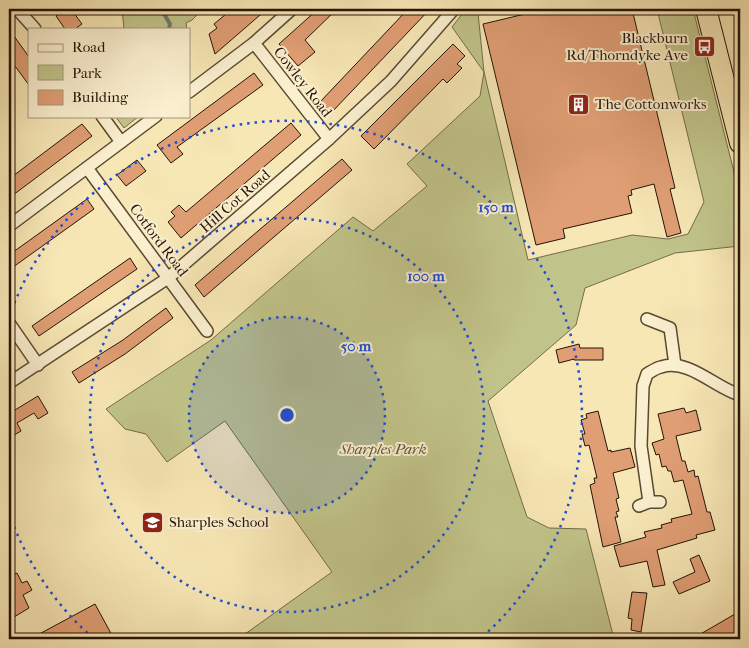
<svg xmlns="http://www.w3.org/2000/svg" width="749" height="648" font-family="'IM FELL French Canon',serif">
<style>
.green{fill:#c1c48a;stroke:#736c48}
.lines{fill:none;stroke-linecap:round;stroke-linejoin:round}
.stream{stroke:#6f7971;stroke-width:4}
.building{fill:#e09e74;stroke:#251407}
.minor-casing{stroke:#5a4932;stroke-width:14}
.trunk-casing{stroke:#251407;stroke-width:22}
.minor{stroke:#faefcf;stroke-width:11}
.trunk{stroke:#f7e7b5;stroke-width:20}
.ring{fill:none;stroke:#1d4ed8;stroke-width:2.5;stroke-dasharray:2.5 5}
.labels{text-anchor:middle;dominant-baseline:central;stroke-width:4;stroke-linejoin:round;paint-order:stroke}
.poi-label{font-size:15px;fill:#251407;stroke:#faefcf;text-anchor:start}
.street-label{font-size:15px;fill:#251407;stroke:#faefcf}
.park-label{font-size:15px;font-style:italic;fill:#5c5235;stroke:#faefcf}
.centre{fill:#1d4ed8;stroke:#faefcf;stroke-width:2.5}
.ring-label{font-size:15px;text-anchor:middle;font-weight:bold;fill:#1d4ed8;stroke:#faefcf;stroke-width:4;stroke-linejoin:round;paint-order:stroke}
</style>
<rect width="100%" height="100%" fill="#f7e7b5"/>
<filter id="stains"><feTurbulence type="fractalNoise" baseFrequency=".004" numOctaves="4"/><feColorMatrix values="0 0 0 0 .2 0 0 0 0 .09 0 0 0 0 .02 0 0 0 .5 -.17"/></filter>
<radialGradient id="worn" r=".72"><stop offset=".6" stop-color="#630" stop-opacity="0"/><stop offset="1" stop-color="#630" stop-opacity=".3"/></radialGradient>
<g class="green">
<path d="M 122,9 L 203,9 L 192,20 L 186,23 L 187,29 L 124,29 Z"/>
<path d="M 466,9 L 481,9 L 478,13 L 484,72 L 528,260 L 632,235 L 668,239 L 688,234 L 704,202 L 657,9 L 693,9 L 740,196 L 740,246 L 675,253 L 585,288 L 576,325 L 488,401 L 527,517 L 549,528 L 586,529 L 614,639 L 238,639 L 332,572 L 225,421 L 167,462 L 146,434 L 125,429 L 106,409 L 211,340 L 353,217 L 373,231 L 427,186 L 407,164 L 480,96 L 484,72 L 452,27 Z"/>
<path d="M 115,116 L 139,116 L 124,128 Z"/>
</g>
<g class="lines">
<path class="stream" d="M 161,9 L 170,24 L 169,29"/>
</g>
<g class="building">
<path d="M 65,9 L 71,9 L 82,24 L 75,29 L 65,29 L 56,16 Z"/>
<path d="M 232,9 L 267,9 L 215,54 L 209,34 L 217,28 L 214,24 Z"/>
<path d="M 318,9 L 337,9 L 305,40 L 315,52 L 298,66 L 279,44 Z"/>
<path d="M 408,9 L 430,9 L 331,113 L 320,102 Z"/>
<path d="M 546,9 L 632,9 L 675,188 L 670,189 L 681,233 L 667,237 L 654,184 L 631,190 L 632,195 L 628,196 L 632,213 L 563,229 L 565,238 L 536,245 L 483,24 Z"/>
<path d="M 9,29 L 29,57 L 29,85 L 9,58 Z"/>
<path d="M 453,44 L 465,56 L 457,64 L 462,68 L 447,83 L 443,79 L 374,149 L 361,136 Z"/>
<path d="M 254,73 L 263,85 L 177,147 L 183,154 L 171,163 L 157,145 Z"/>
<path d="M 291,123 L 301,135 L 181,238 L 168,222 L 175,216 L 171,212 L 179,205 L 186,212 Z"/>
<path d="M 82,124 L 92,136 L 9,198 L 9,179 Z"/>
<path d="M 342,159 L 352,170 L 204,297 L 195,285 Z"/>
<path d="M 137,160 L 146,171 L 126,186 L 117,175 Z"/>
<path d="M 87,199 L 94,209 L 9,270 L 9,255 Z"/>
<path d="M 130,258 L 137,269 L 39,336 L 32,326 Z"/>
<path d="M 166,308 L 173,318 L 125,354 L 79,383 L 72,372 L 123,340 Z"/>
<path d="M 579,344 L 580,348 L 603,348 L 603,360 L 574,360 L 574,359 L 559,363 L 556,350 Z"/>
<path d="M 38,396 L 48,413 L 38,419 L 34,413 L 17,423 L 21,431 L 9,438 L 9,411 L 10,413 Z"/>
<path d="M 684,408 L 686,413 L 696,410 L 701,430 L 676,436 L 682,461 L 685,461 L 688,472 L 694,470 L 695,477 L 698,476 L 707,512 L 710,512 L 715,530 L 696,535 L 697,538 L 657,550 L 665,585 L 653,587 L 647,561 L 620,567 L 614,546 L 646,537 L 644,532 L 662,528 L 661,525 L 672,522 L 671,519 L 692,514 L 683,480 L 674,482 L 671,471 L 668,471 L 666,466 L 662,467 L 659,454 L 656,455 L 652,443 L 664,439 L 658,414 Z"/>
<path d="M 598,411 L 608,451 L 611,450 L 611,452 L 630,448 L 635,467 L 613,473 L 619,498 L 616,499 L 619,511 L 616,512 L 618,517 L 615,517 L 621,542 L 603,547 L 590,485 L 595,483 L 594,478 L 597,478 L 589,445 L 585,446 L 582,434 L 585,434 L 581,420 L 587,418 L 586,414 Z"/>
<path d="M 699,555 L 710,581 L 679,594 L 673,582 L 695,572 L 690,559 Z"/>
<path d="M 17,573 L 22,583 L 27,581 L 32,590 L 23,595 L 29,608 L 9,620 L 9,577 Z"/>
<path d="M 632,592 L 647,593 L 641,632 L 631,630 L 632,619 L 628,618 Z"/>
<path d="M 95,604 L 114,639 L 30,639 Z"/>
<path d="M 735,614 L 740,625 L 740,639 L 692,639 Z"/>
</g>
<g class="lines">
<defs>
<g id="minor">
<path d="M 17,9 L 35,29"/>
<path d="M 254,43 L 329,139"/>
<path d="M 189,92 L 254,43 L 292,9"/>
<path d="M 102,116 L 121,142"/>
<path d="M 87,168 L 207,331"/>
<path d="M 9,226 L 156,116"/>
<path d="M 647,319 L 670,328 L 675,365"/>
<path d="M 9,323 L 38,365"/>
<path d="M 9,383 L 168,278 L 329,139 L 391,81 L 454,9"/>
<path d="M 649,502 L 641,446 L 643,386 L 647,374 C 652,371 656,368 661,367 C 689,358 715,388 740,395"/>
<path d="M 639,506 L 649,502 L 660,502"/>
</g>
<path id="trunk" d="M 706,9 L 740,143"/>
</defs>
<use href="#minor" class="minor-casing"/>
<use href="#trunk" class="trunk-casing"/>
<use href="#minor" class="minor"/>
<use href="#trunk" class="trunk"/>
</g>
<circle cx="287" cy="415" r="98" fill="#1d4ed8" fill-opacity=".12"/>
<g class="ring">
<circle cx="287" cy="415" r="98"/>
<circle cx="287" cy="415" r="197"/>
<path d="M93 638A295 295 0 0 1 9 513M9 317A295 295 0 1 1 481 638"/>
</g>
<defs>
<symbol id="bus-square" viewBox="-11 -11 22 22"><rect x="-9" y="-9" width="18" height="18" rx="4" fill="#8f2418" stroke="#faefcf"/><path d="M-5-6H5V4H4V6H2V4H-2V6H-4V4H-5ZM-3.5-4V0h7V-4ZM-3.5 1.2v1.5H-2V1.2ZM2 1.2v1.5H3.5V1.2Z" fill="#fff"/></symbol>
<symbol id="building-square" viewBox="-11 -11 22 22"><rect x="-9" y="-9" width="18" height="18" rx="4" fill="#8f2418" stroke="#faefcf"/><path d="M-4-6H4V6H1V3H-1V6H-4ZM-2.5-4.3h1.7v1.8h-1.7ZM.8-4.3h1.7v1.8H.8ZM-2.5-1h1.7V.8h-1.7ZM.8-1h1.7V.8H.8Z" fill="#fff"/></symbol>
<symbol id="school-square" viewBox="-11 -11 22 22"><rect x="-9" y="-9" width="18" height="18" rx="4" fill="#8f2418" stroke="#faefcf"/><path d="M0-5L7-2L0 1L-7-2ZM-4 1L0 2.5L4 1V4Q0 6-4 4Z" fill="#fff"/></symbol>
</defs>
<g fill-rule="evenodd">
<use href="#bus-square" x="692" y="34" width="25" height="25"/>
<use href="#building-square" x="566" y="92" width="25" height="25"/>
<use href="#school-square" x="140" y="510" width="25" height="25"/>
</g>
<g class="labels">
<g class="poi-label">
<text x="688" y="38" text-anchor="end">Blackburn<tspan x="688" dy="17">Rd/Thorndyke Ave</tspan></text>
<text x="595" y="104">The Cottonworks</text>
<text x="169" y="522">Sharples School</text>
</g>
<g class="street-label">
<text transform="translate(303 82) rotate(52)">Cowley Road</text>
<text transform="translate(235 201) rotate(-41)">Hill Cot Road</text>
<text transform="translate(159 240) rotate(53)">Cotford Road</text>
</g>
<g class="park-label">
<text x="383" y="449">Sharples Park</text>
</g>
</g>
<circle cx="287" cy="415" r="8" class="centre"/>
<g class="ring-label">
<text x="496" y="212">150 m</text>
<text x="426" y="281">100 m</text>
<text x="356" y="351">50 m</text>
</g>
<rect width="749" height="648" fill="none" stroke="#f7e7b5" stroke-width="30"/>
<rect x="10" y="10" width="729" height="628" fill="none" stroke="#251407" stroke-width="2.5"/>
<rect x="15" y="15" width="719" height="618" fill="none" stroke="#251407"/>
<rect x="28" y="28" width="162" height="90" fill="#faefcf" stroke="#a5977f"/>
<rect x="38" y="44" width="25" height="8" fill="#faefcf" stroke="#a5977f"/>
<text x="72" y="52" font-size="15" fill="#251407">Road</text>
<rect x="38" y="65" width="25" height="15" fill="#c1c48a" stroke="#a5977f"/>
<text x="72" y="78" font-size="15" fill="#251407">Park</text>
<rect x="38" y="90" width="25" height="15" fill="#e09e74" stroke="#a5977f"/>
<text x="72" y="102" font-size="15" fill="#251407">Building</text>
<rect width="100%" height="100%" filter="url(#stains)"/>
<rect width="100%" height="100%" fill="url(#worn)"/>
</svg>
